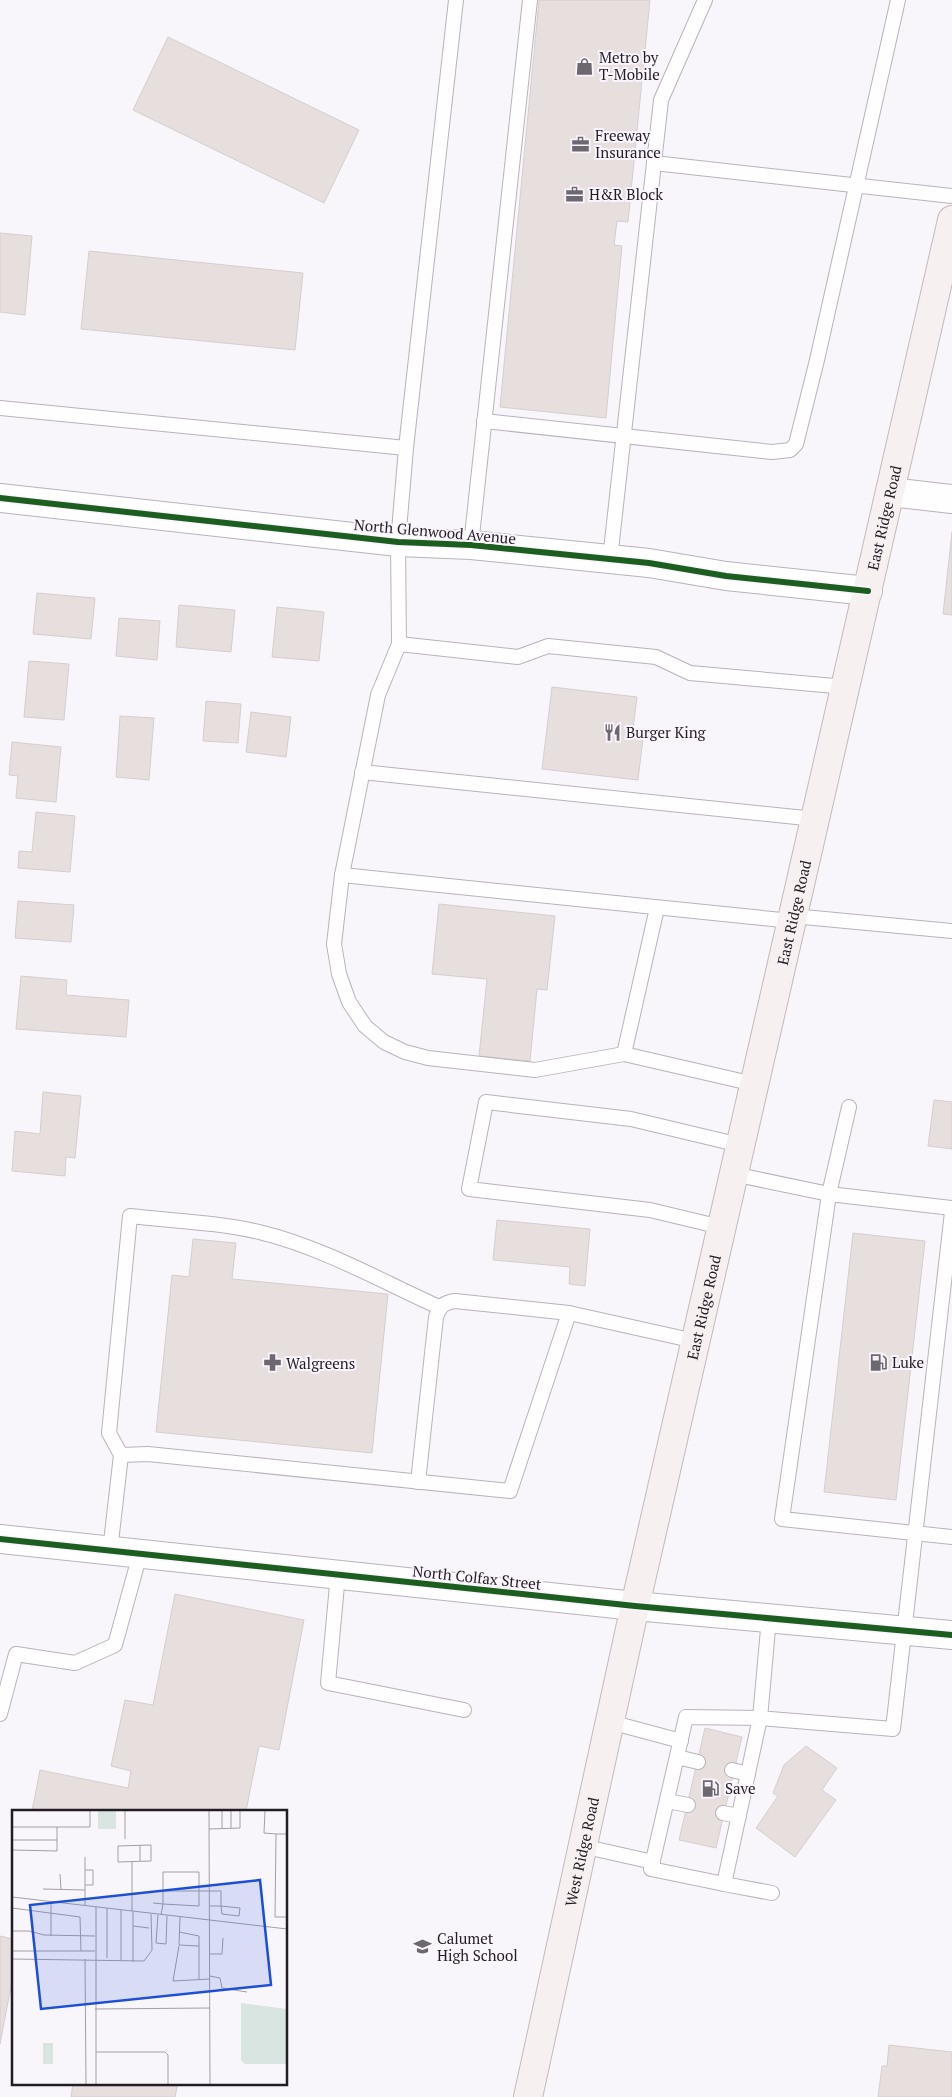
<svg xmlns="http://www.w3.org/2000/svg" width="952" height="2097" font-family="'PT Serif',serif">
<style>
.building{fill:#e7dede;stroke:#d5cece}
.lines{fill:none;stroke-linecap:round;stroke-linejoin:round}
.lane-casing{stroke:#b8b3ba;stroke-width:16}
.street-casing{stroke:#b8b3ba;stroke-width:30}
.secondary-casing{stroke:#b8b3ba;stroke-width:30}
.primary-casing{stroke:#c5b8ba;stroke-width:30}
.lane{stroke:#fefefe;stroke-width:14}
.street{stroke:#fefefe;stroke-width:28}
.secondary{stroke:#fefefe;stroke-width:28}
.primary{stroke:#f7f0f0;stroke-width:28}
.cycleway-casing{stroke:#faf4fd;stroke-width:9}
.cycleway{stroke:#1b5e20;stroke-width:6}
.labels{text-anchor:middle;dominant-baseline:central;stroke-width:4;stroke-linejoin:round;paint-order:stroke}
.poi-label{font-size:15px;fill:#221c24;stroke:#faf4fd;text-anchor:start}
.street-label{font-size:15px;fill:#221c24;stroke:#faf4fd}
.inset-road{fill:none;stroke:#a39fa5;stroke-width:1}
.view{fill:#1d4ed8;fill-opacity:0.15;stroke:#1d4ed8;stroke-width:2.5}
.inset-edge{fill:none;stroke:#221c24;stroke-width:2.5}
</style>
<rect width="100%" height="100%" fill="#f9f6fb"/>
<g class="building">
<path d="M 539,0 L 650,0 L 628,222 L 617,221 L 614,245 L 622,246 L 606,418 L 500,407 Z"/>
<path d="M 168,37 L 359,130 L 324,203 L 133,110 Z"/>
<path d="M 0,233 L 32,236 L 25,315 L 0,312 Z"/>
<path d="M 89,251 L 303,273 L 295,350 L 81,329 Z"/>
<path d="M 952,532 L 952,615 L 943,614 Z"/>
<path d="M 37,593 L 95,598 L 91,639 L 33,634 Z"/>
<path d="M 179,605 L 235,610 L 231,652 L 176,647 Z"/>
<path d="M 277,607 L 324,612 L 319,661 L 272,657 Z"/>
<path d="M 119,618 L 160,621 L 157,660 L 116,656 Z"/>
<path d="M 29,661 L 69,664 L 64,720 L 24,717 Z"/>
<path d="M 552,687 L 637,697 L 633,729 L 644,730 L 638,780 L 542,769 Z"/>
<path d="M 206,701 L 241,704 L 238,743 L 203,741 Z"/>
<path d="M 251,712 L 291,717 L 286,757 L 246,752 Z"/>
<path d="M 120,716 L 154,718 L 149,780 L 116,777 Z"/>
<path d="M 12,742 L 61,747 L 56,802 L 16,798 L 18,776 L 9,775 Z"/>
<path d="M 36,812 L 75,816 L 70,872 L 18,868 L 19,851 L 32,852 Z"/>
<path d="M 18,901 L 74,905 L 71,942 L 15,938 Z"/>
<path d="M 439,904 L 555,916 L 547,990 L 537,989 L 530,1061 L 479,1056 L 487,979 L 432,974 Z"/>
<path d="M 21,976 L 67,980 L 66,995 L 129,1000 L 126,1037 L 16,1029 Z"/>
<path d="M 43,1092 L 81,1096 L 75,1158 L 66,1157 L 65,1176 L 12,1171 L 15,1131 L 40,1134 Z"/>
<path d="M 934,1100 L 952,1102 L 952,1149 L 928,1146 Z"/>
<path d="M 497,1220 L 590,1229 L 585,1286 L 569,1284 L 570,1267 L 493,1260 Z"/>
<path d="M 853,1233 L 925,1241 L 896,1500 L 824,1492 Z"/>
<path d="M 193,1239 L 236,1243 L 232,1279 L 388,1294 L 372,1453 L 156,1432 L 172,1275 L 189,1277 Z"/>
<path d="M 175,1594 L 304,1620 L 279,1750 L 259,1746 L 246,1811 L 32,1811 L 40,1770 L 128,1788 L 131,1771 L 111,1766 L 125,1700 L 153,1705 Z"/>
<path d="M 705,1728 L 742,1737 L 716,1848 L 679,1840 Z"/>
<path d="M 806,1746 L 837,1768 L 822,1790 L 836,1800 L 795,1857 L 756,1828 L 778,1796 L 773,1793 L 784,1765 Z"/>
<path d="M 0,1936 L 14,1939 L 14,1971 L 0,2044 Z"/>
<path d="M 889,2045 L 952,2052 L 952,2097 L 878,2097 L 882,2066 L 887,2066 Z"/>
<path d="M 73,2083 L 178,2083 L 175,2097 L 71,2097 Z"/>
</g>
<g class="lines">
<defs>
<g id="lane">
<path d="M 456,0 L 406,448 L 398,542 L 399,644 L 378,695 L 342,875 L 334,944 L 339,974 L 349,1002 L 365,1026 L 384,1042 L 405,1052 L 428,1058 L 535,1070 L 624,1054 L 754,1084"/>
<path d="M 654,163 L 952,196"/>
<path d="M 0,408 L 406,448"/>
<path d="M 484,421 L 772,452 L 790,450 L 796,444 L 817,360 L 898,0"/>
<path d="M 471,545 L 530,0"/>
<path d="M 610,559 L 661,100 L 705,0"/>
<path d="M 399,644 L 518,657 L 548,646 L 656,657 L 690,673 L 846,687"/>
<path d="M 362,772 L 815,819"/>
<path d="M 342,875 L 792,921"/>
<path d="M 793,916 L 952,931"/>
<path d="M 624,1054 L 657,908"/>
<path d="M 849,1107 L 829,1194 L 782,1519 L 952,1537"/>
<path d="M 733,1174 L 829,1194 L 952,1208"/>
<path d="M 721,1227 L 650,1210 L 469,1189 L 486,1102 L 631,1119 L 740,1145"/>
<path d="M 121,1455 L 148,1454 L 510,1491 L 569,1313"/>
<path d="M 418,1482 L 436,1317 C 440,1306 443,1303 455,1301 L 569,1313 L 695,1341"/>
<path d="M 110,1551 L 121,1455 L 109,1433 L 130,1216 C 172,1221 217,1222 259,1232 C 322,1247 381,1281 439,1307"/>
<path d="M 338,1574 L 328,1683 L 464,1710"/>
<path d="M 769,1618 L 760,1718 L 893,1729 L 952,1212"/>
<path d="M 0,1714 L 16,1654 L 75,1663 L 115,1645 L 140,1554"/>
<path d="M 686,1717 L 760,1718 L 724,1884 L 651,1869 Z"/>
<path d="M 610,1722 L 681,1741"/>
<path d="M 677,1757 L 698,1762"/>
<path d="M 732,1770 L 748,1774"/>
<path d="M 667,1801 L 688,1805"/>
<path d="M 723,1813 L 739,1816"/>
<path d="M 582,1846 L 653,1862"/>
<path d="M 724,1884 L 772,1893"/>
</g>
<g id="street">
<path d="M 890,492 L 952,499"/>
<path d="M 0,498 L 398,542 L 471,545 L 649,563 L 726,576 L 868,591"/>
</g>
<path id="secondary" d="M 0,1539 L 635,1606 L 952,1635"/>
<g id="primary">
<path id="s1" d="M 528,2097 L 635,1606 L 952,220"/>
</g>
</defs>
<use href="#lane" class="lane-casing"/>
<use href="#street" class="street-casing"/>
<use href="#secondary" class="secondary-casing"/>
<use href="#primary" class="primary-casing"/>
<use href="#lane" class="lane"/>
<use href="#street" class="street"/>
<use href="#secondary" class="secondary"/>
<use href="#primary" class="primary"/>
<defs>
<g id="cycleway">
<path d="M 0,498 L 398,542 L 471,545 L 649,563 L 726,576 L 868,591"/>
<path d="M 0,1539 L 635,1606 L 952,1635"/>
</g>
</defs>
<use href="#cycleway" class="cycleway-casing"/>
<use href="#cycleway" class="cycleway"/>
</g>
<defs>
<symbol id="shop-bare" viewBox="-9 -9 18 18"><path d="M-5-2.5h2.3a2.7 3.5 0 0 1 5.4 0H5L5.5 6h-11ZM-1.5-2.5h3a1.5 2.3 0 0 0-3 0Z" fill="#6d686f" stroke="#faf4fd" stroke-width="2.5" paint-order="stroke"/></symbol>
<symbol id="office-bare" viewBox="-9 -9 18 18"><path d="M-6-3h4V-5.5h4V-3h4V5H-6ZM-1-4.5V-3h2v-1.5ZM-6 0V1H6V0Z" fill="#6d686f" stroke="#faf4fd" stroke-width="2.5" paint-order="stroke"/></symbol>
<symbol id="restaurant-bare" viewBox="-9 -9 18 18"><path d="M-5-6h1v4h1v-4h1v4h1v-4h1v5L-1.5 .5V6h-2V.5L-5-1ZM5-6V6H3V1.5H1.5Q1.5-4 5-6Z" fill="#6d686f" stroke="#faf4fd" stroke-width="2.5" paint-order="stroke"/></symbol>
<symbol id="fuel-bare" viewBox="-9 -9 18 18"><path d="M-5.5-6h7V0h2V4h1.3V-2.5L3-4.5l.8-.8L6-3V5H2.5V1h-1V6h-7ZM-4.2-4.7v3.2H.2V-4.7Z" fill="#6d686f" stroke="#faf4fd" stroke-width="2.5" paint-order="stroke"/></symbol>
<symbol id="pharmacy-bare" viewBox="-9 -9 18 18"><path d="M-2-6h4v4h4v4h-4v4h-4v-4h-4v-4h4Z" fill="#6d686f" stroke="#faf4fd" stroke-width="2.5" paint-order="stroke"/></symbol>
<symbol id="school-bare" viewBox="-9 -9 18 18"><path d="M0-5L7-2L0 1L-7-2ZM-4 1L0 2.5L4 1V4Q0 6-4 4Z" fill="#6d686f" stroke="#faf4fd" stroke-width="2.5" paint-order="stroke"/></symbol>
</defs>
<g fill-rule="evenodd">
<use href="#shop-bare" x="572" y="54" width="25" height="25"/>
<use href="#office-bare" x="568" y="132" width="25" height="25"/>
<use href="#office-bare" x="562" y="182" width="25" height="25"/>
<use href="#restaurant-bare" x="600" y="720" width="25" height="25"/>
<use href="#fuel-bare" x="866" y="1350" width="25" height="25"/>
<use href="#pharmacy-bare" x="260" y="1350" width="25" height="25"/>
<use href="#fuel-bare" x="698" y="1776" width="25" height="25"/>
<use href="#school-bare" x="410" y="1934" width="25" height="25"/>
</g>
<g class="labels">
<g class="poi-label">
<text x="599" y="57">Metro by<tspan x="599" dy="17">T-Mobile</tspan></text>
<text x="595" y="135">Freeway<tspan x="595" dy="17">Insurance</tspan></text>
<text x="589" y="194">H&amp;R Block</text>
<text x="626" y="732">Burger King</text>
<text x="892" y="1362">Luke</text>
<text x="286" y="1363">Walgreens</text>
<text x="725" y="1788">Save</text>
<text x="437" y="1938">Calumet<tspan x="437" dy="17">High School</tspan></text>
</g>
<g class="street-label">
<text stroke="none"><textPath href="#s1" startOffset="1619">East Ridge Road</textPath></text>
<text transform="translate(435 531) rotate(5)">North Glenwood Avenue</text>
<text stroke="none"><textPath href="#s1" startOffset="1214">East Ridge Road</textPath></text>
<text stroke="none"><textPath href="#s1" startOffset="809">East Ridge Road</textPath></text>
<text transform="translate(477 1577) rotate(6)">North Colfax Street</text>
<text stroke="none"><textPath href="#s1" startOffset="251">West Ridge Road</textPath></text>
</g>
</g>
<g transform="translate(12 1810)">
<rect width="275" height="275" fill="#f9f6fb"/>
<path d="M 86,0 L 104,0 L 104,19 L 86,19 ZM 229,193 L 275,199 L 275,254 L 233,254 L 229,250 ZM 31,233 L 41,233 L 41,254 L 31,254 Z" fill="#d8e5e0"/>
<path class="inset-road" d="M 113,0 L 113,29M 197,0 L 198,275M 210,0 L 210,18M 219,0 L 219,18M 253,0 L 252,23 L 264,24M 0,17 L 78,17 L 78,0M 197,19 L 228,18 L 228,0M 275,24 L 264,24 L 263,107 L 275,107M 0,30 L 45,30M 128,35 L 128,51M 139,35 L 139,51 L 106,52 L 106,36 ZM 0,40 L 45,41 L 45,17M 120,51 L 120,101M 48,64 L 49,80M 73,75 L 81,75 L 81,60 L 73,60M 31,79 L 73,80M 151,81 L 209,81 L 209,96 L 198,96M 0,87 L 275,119M 141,93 L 151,94 L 187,96 L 187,62 L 151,62 L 151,94 L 149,105M 73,96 L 73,47M 209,96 L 228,98 L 227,106 L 210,104 ZM 84,97 L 84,275M 0,98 L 68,107 L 69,141M 95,98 L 95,148M 109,100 L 109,150M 121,102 L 121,152M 146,105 L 144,133 L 154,134 L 155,106M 168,107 L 167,135 L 187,136M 121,116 L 137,118M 0,121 L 17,121 L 32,125 L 83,126M 167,122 L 187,126 L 187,169M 39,126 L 39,92M 167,136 L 161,171 L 198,169M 0,141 L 83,141M 198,144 L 210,144 L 211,128M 0,149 L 132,151 L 140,140 L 139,104M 73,149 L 74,275M 198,166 L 208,168 L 210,178 L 235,182M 83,199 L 198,198M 84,242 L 153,242 L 156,245 L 156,275"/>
<path class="view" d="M 248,70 L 259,175 L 29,199 L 18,95 Z"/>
<rect width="275" height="275" class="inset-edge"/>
</g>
</svg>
